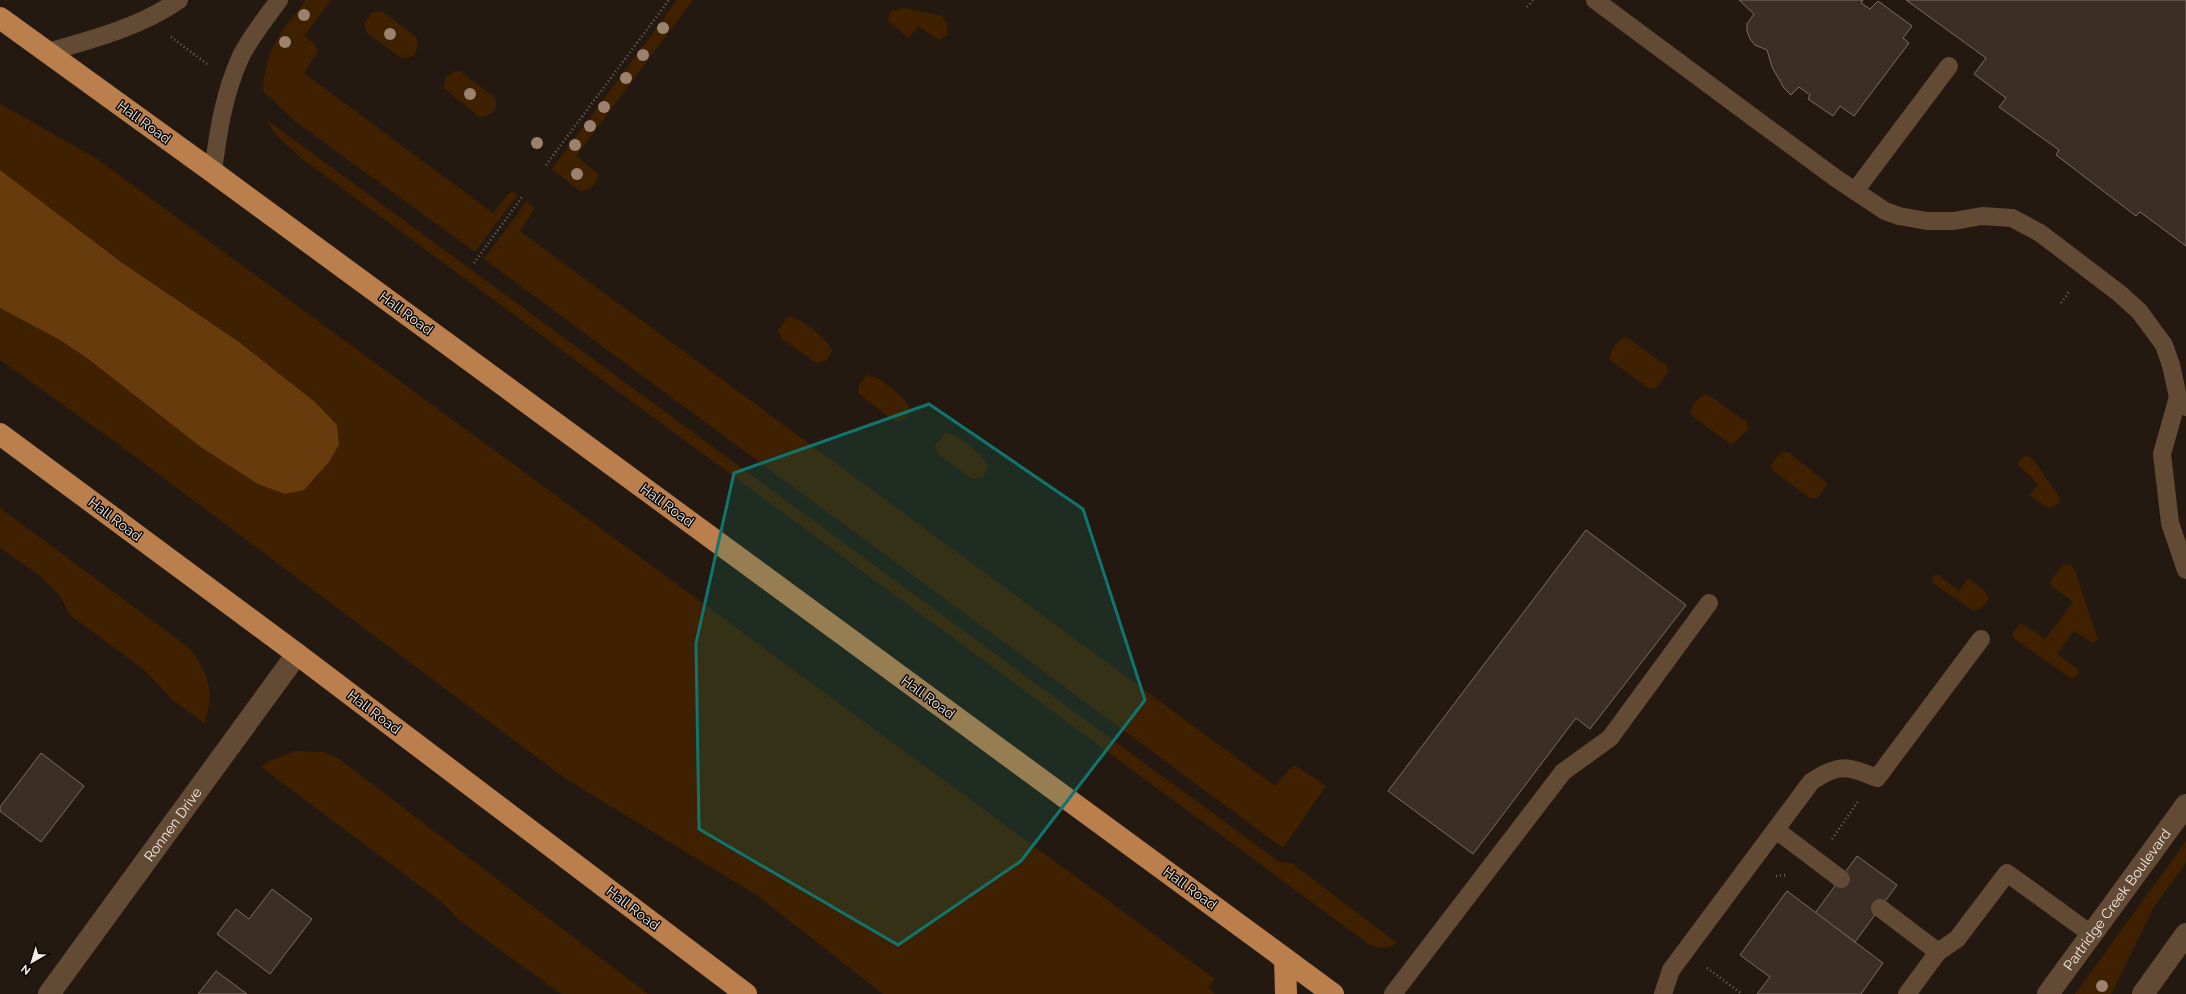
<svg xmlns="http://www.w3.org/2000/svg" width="2186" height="994" font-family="Raleway,sans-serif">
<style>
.green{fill:#3f2001}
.water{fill:#683b0d}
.building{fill:#3b2f25;stroke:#7c6d62}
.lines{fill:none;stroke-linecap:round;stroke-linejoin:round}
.path{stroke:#726960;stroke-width:2.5;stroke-dasharray:1 3;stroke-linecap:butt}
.service{stroke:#634a35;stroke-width:18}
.minor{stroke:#634a35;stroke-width:22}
.trunk{stroke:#ba7f4c;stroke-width:22}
.tree{fill:#9a826f}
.marked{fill:#0f766e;fill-opacity:0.2;stroke:#0f766e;stroke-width:3;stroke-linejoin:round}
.labels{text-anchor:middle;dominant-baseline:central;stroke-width:3;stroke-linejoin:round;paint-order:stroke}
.street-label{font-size:14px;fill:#f4ece5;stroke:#0a0603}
</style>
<rect width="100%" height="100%" fill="#241910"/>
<g class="green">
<path d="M 306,0 L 331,0 L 304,36 L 314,43 L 318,51 L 304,73 L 493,213 L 508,194 L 511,192 L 518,194 L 475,252 L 296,122 L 263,91 C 265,48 281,33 306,0 Z"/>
<path d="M 677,0 L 693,0 L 576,156 L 598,174 C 597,183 590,192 580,191 L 552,169 Z"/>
<path d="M 903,8 L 942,16 L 947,24 L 947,35 L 939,40 L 918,26 L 909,38 L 890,23 L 888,20 L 890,12 Z"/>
<path d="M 377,11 L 383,12 L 416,37 C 421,49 413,62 400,57 L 367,33 L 364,23 L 372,13 Z"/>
<path d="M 455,71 L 461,72 L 494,97 C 501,108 490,119 478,116 L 444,88 L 445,78 Z"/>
<path d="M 0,104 L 96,158 L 1215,979 L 1208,988 L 1215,994 L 883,994 L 758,896 L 566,779 L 118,444 L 0,360 L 0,308 L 60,340 L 87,358 L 202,448 L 258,484 L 316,478 L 339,445 L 315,402 L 239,342 L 121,262 L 0,170 Z"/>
<path d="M 267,120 L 1278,861 L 1293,864 L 1397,943 C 1387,949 1381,949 1370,945 L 301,158 L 275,134 Z"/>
<path d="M 527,201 L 534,209 L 520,231 L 1275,786 L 1288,770 L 1295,765 L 1326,786 L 1283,848 L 484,259 Z"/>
<path d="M 788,317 C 798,315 831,341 832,351 L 827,360 L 817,363 L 813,361 L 781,338 L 778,330 Z"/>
<path d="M 1627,337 L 1667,366 L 1668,373 L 1656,388 L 1648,388 L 1610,360 C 1609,351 1618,339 1627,337 Z"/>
<path d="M 867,375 C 877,374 910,400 910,410 L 905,419 L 896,421 L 891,419 L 858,393 L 859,384 Z"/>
<path d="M 1707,394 L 1747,422 L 1748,430 L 1733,444 L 1729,443 L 1691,415 C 1690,406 1698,396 1707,394 Z"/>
<path d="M 945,433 C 955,432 988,457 988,468 L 983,477 L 974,479 L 969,477 L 938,454 L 935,446 Z"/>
<path d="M 1784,452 L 1788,452 L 1825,481 L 1827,485 L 1818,498 L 1810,498 L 1772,470 L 1771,466 C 1774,460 1777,455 1784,452 Z"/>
<path d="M 2026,455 L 2033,459 L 2060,498 L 2060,502 L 2053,508 L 2048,508 L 2029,495 L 2038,484 L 2018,465 L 2019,460 Z"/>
<path d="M 0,508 L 188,647 C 208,670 216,694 204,723 L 175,702 L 143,669 L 70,615 L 60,596 L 40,576 L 0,548 Z"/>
<path d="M 2070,564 L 2075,570 L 2098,640 L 2092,643 L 2074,631 L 2057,654 L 2078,669 L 2079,673 L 2073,678 L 2069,677 L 2016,640 L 2013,637 L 2013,632 L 2021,623 L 2045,639 L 2073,602 L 2051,585 L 2050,582 L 2063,565 Z"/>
<path d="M 1935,575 L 1938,575 L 1959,591 L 1968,578 L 1986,592 L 1989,599 L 1980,609 L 1972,610 L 1933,583 L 1932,580 Z"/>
<path d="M 295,751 L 323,752 L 338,758 L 648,994 L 561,994 L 459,920 L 443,903 L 261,767 L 269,761 Z"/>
<path d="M 2186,841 L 2186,863 L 2154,907 L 2111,994 L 2075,994 Z"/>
</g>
<path class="water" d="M 0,170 L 121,262 L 239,342 L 315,402 L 337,425 L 339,445 L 329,462 L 304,490 L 285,494 L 258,484 L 202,448 L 87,358 L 60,340 L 0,308 Z"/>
<g class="building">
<path d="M 1739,0 L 1863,0 L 1861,3 L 1870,9 L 1878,1 L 1912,26 L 1903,38 L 1909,43 L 1854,116 L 1840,106 L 1833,116 L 1808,99 L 1810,95 L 1799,87 L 1791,95 L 1784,88 L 1772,67 L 1767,50 L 1755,45 L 1750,39 L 1747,31 L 1747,24 L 1754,14 Z"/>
<path d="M 1906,0 L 2186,0 L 2186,246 L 2140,212 L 2136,216 L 2056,155 L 2059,150 L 1999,107 L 2006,98 L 1974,74 L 1986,58 Z"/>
<path d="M 1586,530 L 1686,605 L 1590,729 L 1576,718 L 1473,854 L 1388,791 Z"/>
<path d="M 41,753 L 84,786 L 41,842 L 0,811 L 0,807 Z"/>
<path d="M 1857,856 L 1897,885 L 1855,942 L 1815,913 Z"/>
<path d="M 272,889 L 312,919 L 270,974 L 217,934 L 236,909 L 249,919 Z"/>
<path d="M 1787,891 L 1883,963 L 1861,994 L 1757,994 L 1770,977 L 1740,955 Z"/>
<path d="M 216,971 L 247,994 L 198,994 Z"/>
</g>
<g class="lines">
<g class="path">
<path d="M 1527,7 L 1533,0"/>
<path d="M 171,37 L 207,64"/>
<path d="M 546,165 L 669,0"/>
<path d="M 474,263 L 522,197"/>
<path d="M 2061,303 L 2069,292"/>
<path d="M 1832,839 L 1859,800"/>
<path d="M 1776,876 L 1786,875"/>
<path d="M 1707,968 L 1742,994"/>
</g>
<g class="service">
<path d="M 1595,0 L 1758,121 L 1837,179 L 1885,211 L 1899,216 L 1927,221 L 1954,221 L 1982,216 L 2012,218 L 2040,233 L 2119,293 L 2139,311 L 2164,345 L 2171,365 L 2178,397 L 2186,407"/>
<path d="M 48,52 C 93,39 140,27 179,0"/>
<path d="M 213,172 C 218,132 224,93 241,56 C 251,36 266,18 279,0"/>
<path d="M 1855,191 L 1949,66"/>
<path d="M 2178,397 L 2162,454 L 2170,523 L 2186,570"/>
<path d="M 1776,830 L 1841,879"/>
<path d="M 1880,908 L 1938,952"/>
<path d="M 1393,994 L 1563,772 L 1610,738 L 1709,603"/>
<path d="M 1663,994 L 1671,970 L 1811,782 C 1839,763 1847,766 1877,778 L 1981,639"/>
<path d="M 1907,994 L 1938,952 L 1957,939 L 2007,873 L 2091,934"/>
</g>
<g class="minor">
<path id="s1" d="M 49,994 L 297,654"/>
<path id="s2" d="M 2048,994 L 2186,805"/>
<path d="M 2143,994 L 2186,934"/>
</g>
<g class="trunk">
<path d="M 0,18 L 213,172 L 1333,994"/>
<path d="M 0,434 L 297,654 L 746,994"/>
<path d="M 1285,959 L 1286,994"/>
</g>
</g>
<g class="tree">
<circle cx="304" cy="15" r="6"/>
<circle cx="663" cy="28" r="6"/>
<circle cx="390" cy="34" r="6"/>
<circle cx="285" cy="42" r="6"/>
<circle cx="643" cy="55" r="6"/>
<circle cx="626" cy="78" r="6"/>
<circle cx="470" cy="94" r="6"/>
<circle cx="604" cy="107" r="6"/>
<circle cx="590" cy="126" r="6"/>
<circle cx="537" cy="143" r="6"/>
<circle cx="575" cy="145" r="6"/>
<circle cx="577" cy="174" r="6"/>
<circle cx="2102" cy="986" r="6"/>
</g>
<path class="marked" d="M 929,404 L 1083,509 L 1145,700 L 1021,861 L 898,945 L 699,829 L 696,643 L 734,473 Z"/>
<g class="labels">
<g class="street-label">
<text transform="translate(144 122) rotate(36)">Hall Road</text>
<text transform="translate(406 313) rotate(36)">Hall Road</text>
<text transform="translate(667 505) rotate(36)">Hall Road</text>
<text transform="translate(115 519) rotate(37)">Hall Road</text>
<text transform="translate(928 697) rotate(36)">Hall Road</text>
<text transform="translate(374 712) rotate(37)">Hall Road</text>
<text stroke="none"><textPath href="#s1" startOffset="210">Ronnen Drive</textPath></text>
<text transform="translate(1190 888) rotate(36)">Hall Road</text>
<text stroke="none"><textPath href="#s2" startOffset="117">Partridge Creek Boulevard</textPath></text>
<text transform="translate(633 908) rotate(37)">Hall Road</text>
</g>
</g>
<g transform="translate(32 962) rotate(218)" stroke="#0a0603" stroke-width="3" paint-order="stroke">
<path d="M0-3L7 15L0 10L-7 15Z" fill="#f4ece5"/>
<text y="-6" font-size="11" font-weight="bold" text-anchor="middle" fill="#f4ece5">N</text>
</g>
</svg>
